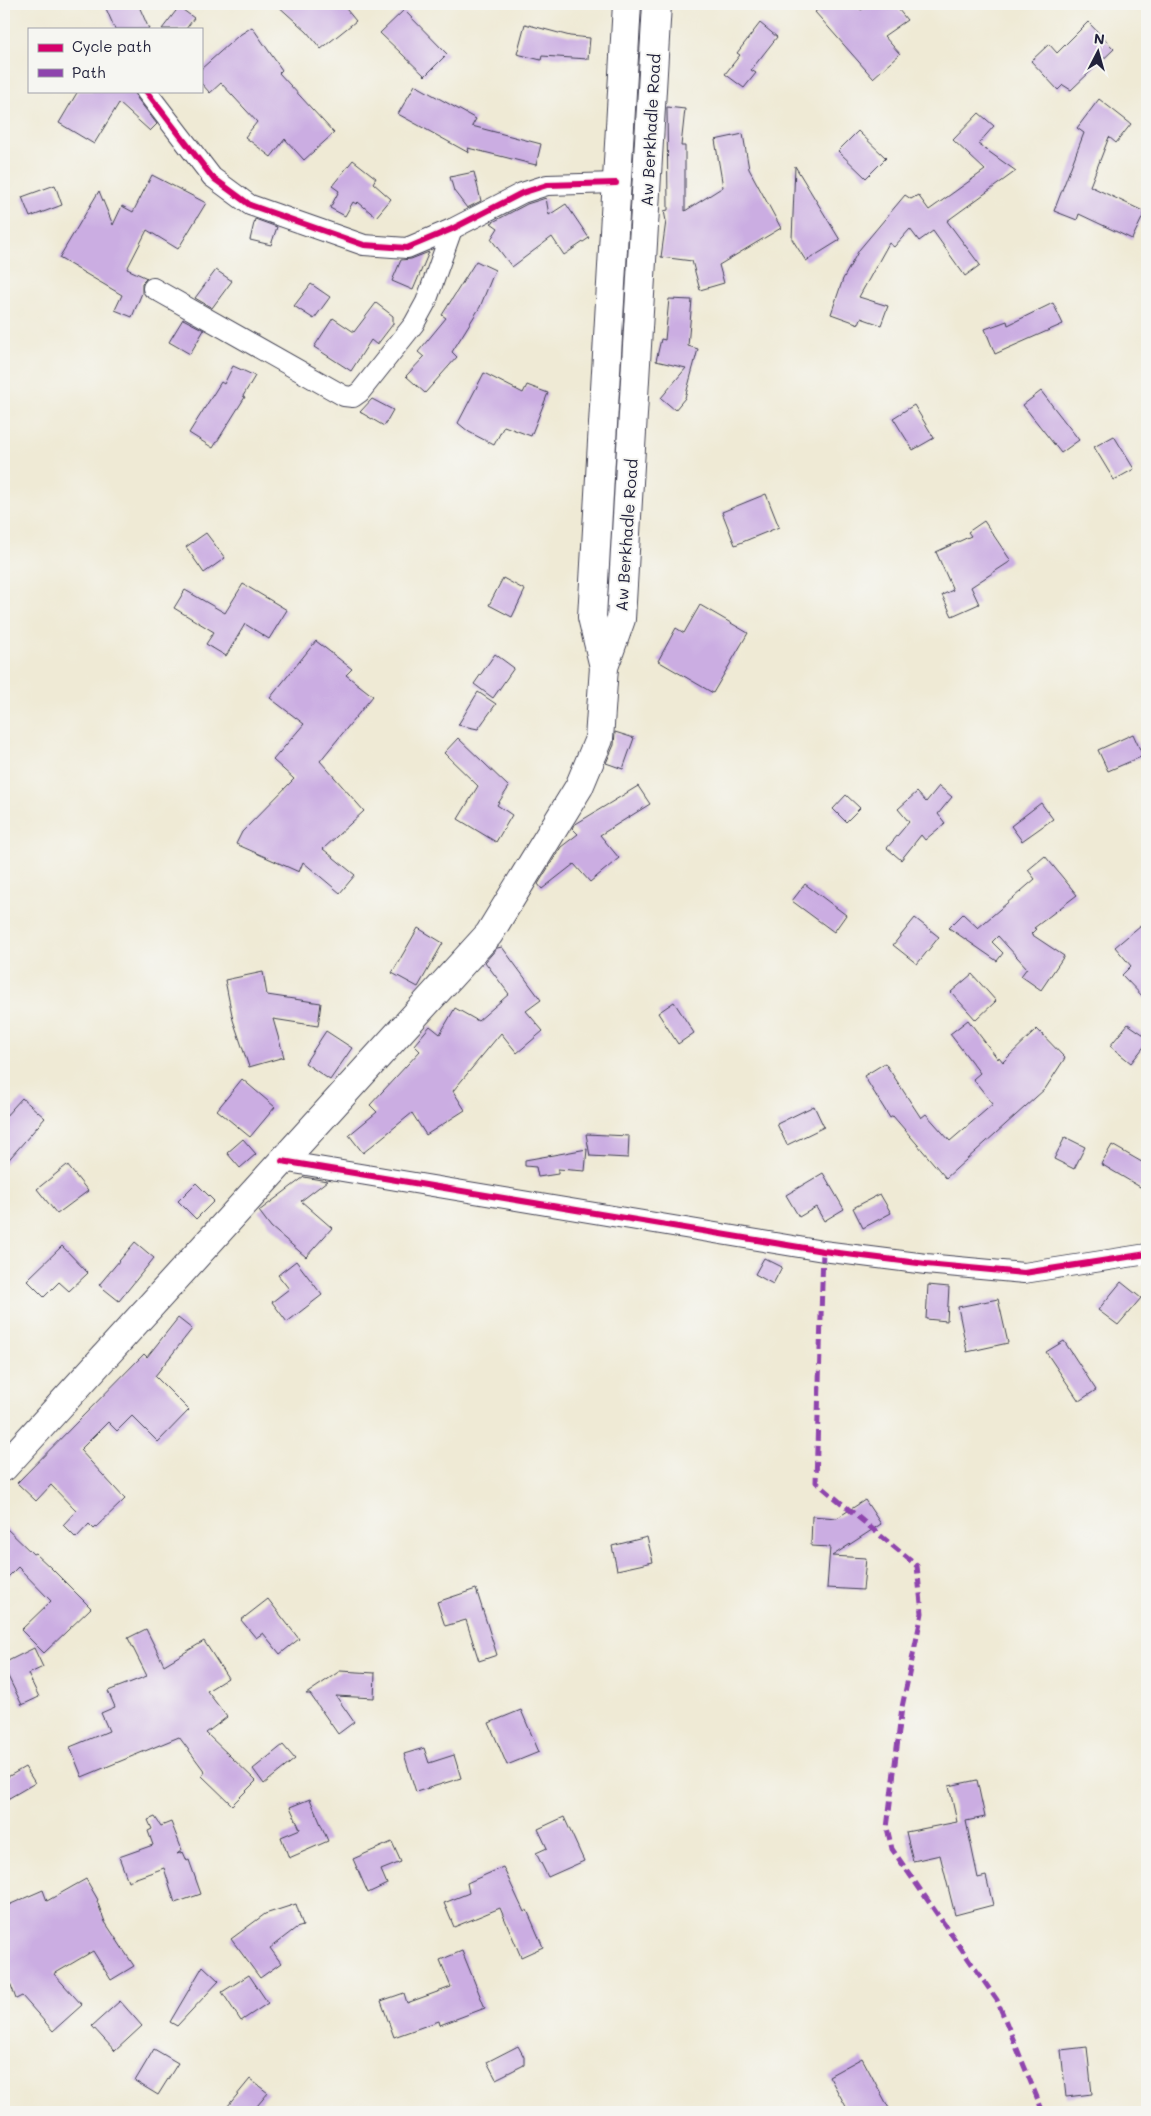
<svg xmlns="http://www.w3.org/2000/svg" width="1151" height="2116" font-family="Mali,sans-serif">
<style>
.building{fill:#cbade2}
.lines{fill:none;stroke-linecap:round;stroke-linejoin:round}
.minor-casing{stroke:#414052;stroke-width:22}
.secondary-casing{stroke:#414052;stroke-width:30}
.minor{stroke:#fff;stroke-width:20}
.secondary{stroke:#fff;stroke-width:28}
.quiet{stroke:#8e44ad;stroke-width:5;stroke-dasharray:10 5;stroke-linecap:butt}
.cycleway-casing{stroke:#f6f6f2;stroke-width:9}
.cycleway{stroke:#d6006c;stroke-width:6}
.labels{text-anchor:middle;dominant-baseline:central;stroke-width:4;stroke-linejoin:round;paint-order:stroke}
.street-label{font-size:16px;fill:#22223b;stroke:#f6f6f2}
</style>
<rect width="100%" height="100%" fill="#f6f6f2"/>
<filter id="ink" filterUnits="userSpaceOnUse"><feTurbulence type="fractalNoise" baseFrequency=".02" numOctaves="2"/><feDisplacementMap in="SourceGraphic" scale="10" xChannelSelector="R" yChannelSelector="G"/><feConvolveMatrix kernelMatrix="1 2 1 2 8 2 1 2 1" color-interpolation-filters="sRGB"/></filter>
<filter id="wash" filterUnits="userSpaceOnUse"><feTurbulence type="fractalNoise" baseFrequency=".0096" numOctaves="4" result="noise"/><feDisplacementMap in="SourceGraphic" scale="20" xChannelSelector="R" yChannelSelector="G"/><feGaussianBlur stdDeviation="1.12" result="paint"/><feColorMatrix in="noise" values="0 0 0 0 0 0 0 0 0 0 0 0 0 0 0 0 0 1.4 0 .05"/><feComposite in="paint" operator="in"/></filter>
<g filter="url(#wash)">
<rect width="100%" height="100%" fill="#efead5"/>
<g id="blocks">
<g class="building">
<path d="M 104,4 L 138,4 L 149,29 L 115,29 Z"/>
<path d="M 276,4 L 342,4 L 356,21 L 321,49 L 307,32 Z"/>
<path d="M 825,4 L 855,4 L 861,10 L 870,4 L 894,4 L 907,20 L 884,36 L 900,54 L 873,78 L 815,12 Z"/>
<path d="M 179,7 L 194,18 L 186,29 L 162,29 Z"/>
<path d="M 404,10 L 447,54 L 425,76 L 380,33 Z"/>
<path d="M 1088,22 L 1114,49 L 1071,90 L 1063,85 L 1058,90 L 1031,61 L 1049,44 L 1057,53 Z"/>
<path d="M 760,23 L 777,37 L 751,70 L 756,73 L 744,88 L 725,74 L 740,55 L 737,53 Z"/>
<path d="M 525,24 L 570,36 L 590,38 L 588,59 L 542,56 L 541,60 L 517,54 Z"/>
<path d="M 252,27 L 282,70 L 279,73 L 334,133 L 304,160 L 285,139 L 271,157 L 245,137 L 257,122 L 221,83 L 210,93 L 201,83 L 201,69 L 238,36 Z"/>
<path d="M 415,85 L 476,119 L 472,126 L 541,144 L 536,165 L 468,148 L 469,153 L 398,114 Z"/>
<path d="M 78,91 L 134,91 L 137,98 L 157,124 L 150,131 L 119,103 L 94,144 L 59,123 Z"/>
<path d="M 1099,99 L 1131,124 L 1116,143 L 1109,137 L 1090,186 L 1145,212 L 1132,239 L 1079,214 L 1077,220 L 1054,211 L 1084,133 L 1077,128 Z"/>
<path d="M 667,107 L 685,109 L 681,146 L 685,146 L 685,211 L 723,187 L 715,140 L 743,134 L 749,169 L 781,228 L 719,265 L 724,283 L 700,290 L 692,261 L 661,257 L 666,221 L 664,211 L 668,210 Z"/>
<path d="M 979,113 L 994,126 L 978,144 L 1016,171 L 947,221 L 980,265 L 965,276 L 933,231 L 919,241 L 910,229 L 894,247 L 889,243 L 859,297 L 888,306 L 881,325 L 861,318 L 859,324 L 831,314 L 843,279 L 859,250 L 905,195 L 911,199 L 918,195 L 929,210 L 985,170 L 953,140 Z"/>
<path d="M 858,131 L 886,158 L 866,178 L 838,151 Z"/>
<path d="M 353,160 L 376,178 L 373,183 L 391,199 L 376,217 L 358,202 L 356,204 L 353,202 L 345,216 L 330,208 L 339,191 L 332,186 Z"/>
<path d="M 795,166 L 840,240 L 806,261 L 792,239 Z"/>
<path d="M 474,172 L 481,201 L 467,208 L 454,191 L 450,177 Z"/>
<path d="M 152,175 L 206,203 L 178,249 L 147,230 L 127,269 L 147,278 L 142,283 L 142,293 L 132,317 L 115,310 L 122,295 L 59,258 L 99,191 L 113,225 L 122,206 L 133,212 Z"/>
<path d="M 55,185 L 62,205 L 30,217 L 22,197 Z"/>
<path d="M 546,198 L 549,215 L 566,204 L 589,238 L 564,255 L 552,237 L 512,267 L 491,239 L 498,228 L 491,223 L 527,204 Z"/>
<path d="M 255,219 L 277,227 L 271,245 L 250,240 Z"/>
<path d="M 429,252 L 413,290 L 392,281 L 401,260 L 411,259 Z"/>
<path d="M 476,261 L 495,270 L 480,307 L 452,352 L 457,357 L 425,393 L 406,376 L 424,357 L 418,352 L 446,318 L 442,315 Z"/>
<path d="M 216,270 L 232,281 L 212,308 L 195,298 Z"/>
<path d="M 311,284 L 330,297 L 314,319 L 294,306 Z"/>
<path d="M 669,299 L 692,300 L 688,346 L 698,349 L 685,398 L 675,410 L 661,398 L 686,368 L 656,361 L 661,339 L 665,340 Z"/>
<path d="M 376,303 L 393,316 L 393,324 L 377,345 L 371,340 L 351,371 L 314,347 L 333,318 L 354,332 Z"/>
<path d="M 1053,303 L 1063,324 L 995,354 L 985,329 L 1007,321 L 1008,325 Z"/>
<path d="M 183,319 L 204,330 L 190,354 L 169,342 Z"/>
<path d="M 233,366 L 255,376 L 243,396 L 245,397 L 213,448 L 189,433 L 221,382 L 224,384 Z"/>
<path d="M 484,373 L 523,393 L 527,385 L 548,393 L 531,436 L 504,426 L 494,445 L 469,432 L 458,423 Z"/>
<path d="M 1041,391 L 1079,440 L 1061,453 L 1023,405 Z"/>
<path d="M 372,399 L 393,410 L 384,426 L 360,412 Z"/>
<path d="M 914,405 L 934,438 L 913,450 L 893,418 Z"/>
<path d="M 1114,436 L 1134,469 L 1114,480 L 1094,447 Z"/>
<path d="M 766,494 L 779,527 L 735,545 L 722,512 Z"/>
<path d="M 984,521 L 1011,561 L 971,587 L 979,604 L 952,616 L 942,595 L 953,590 L 936,552 L 971,536 L 968,532 Z"/>
<path d="M 206,533 L 225,558 L 204,573 L 186,547 Z"/>
<path d="M 503,578 L 525,590 L 512,617 L 489,605 Z"/>
<path d="M 243,584 L 287,610 L 269,639 L 245,624 L 226,656 L 206,644 L 214,632 L 174,608 L 185,590 L 225,613 Z"/>
<path d="M 700,605 L 748,633 L 713,693 L 658,661 L 676,628 L 684,633 Z"/>
<path d="M 316,641 L 352,669 L 346,675 L 373,696 L 320,761 L 364,811 L 323,849 L 355,875 L 340,893 L 303,862 L 299,872 L 236,844 L 242,832 L 294,779 L 273,760 L 304,724 L 270,698 Z"/>
<path d="M 495,654 L 514,668 L 493,698 L 474,684 Z"/>
<path d="M 478,692 L 496,704 L 478,729 L 458,725 Z"/>
<path d="M 615,732 L 634,738 L 623,769 L 606,763 L 614,745 Z"/>
<path d="M 1133,734 L 1143,756 L 1108,771 L 1098,750 Z"/>
<path d="M 458,738 L 509,787 L 497,805 L 512,815 L 496,842 L 458,819 L 478,786 L 444,753 Z"/>
<path d="M 638,786 L 650,804 L 600,835 L 619,858 L 590,882 L 574,864 L 542,889 L 538,884 L 561,847 L 578,834 L 572,828 L 574,825 Z"/>
<path d="M 939,786 L 952,797 L 938,814 L 945,823 L 925,840 L 921,835 L 901,860 L 887,848 L 909,822 L 898,809 L 917,792 L 926,802 Z"/>
<path d="M 846,795 L 860,808 L 846,822 L 833,809 Z"/>
<path d="M 1041,803 L 1053,819 L 1022,841 L 1011,826 Z"/>
<path d="M 1045,856 L 1077,895 L 1034,928 L 1036,929 L 1031,934 L 1064,956 L 1041,990 L 1021,976 L 1027,968 L 998,936 L 992,942 L 1003,953 L 997,961 L 949,928 L 963,914 L 978,928 L 1035,879 L 1028,870 Z"/>
<path d="M 805,884 L 846,915 L 834,932 L 792,901 Z"/>
<path d="M 915,918 L 939,937 L 917,964 L 893,945 Z"/>
<path d="M 1147,920 L 1147,1001 L 1122,975 L 1131,966 L 1115,947 Z"/>
<path d="M 418,928 L 443,943 L 418,987 L 392,973 Z"/>
<path d="M 502,947 L 541,1000 L 526,1011 L 543,1031 L 517,1053 L 501,1033 L 453,1091 L 465,1110 L 426,1135 L 412,1113 L 363,1153 L 349,1135 L 377,1112 L 370,1105 L 420,1051 L 414,1045 L 430,1026 L 440,1034 L 455,1008 L 478,1021 L 509,994 L 485,962 L 497,948 Z"/>
<path d="M 263,972 L 267,995 L 321,1003 L 318,1026 L 273,1019 L 284,1057 L 249,1067 L 233,1020 L 225,980 Z"/>
<path d="M 972,974 L 996,1001 L 976,1020 L 951,992 Z"/>
<path d="M 674,1002 L 694,1033 L 678,1044 L 658,1013 Z"/>
<path d="M 968,1020 L 998,1059 L 999,1057 L 1003,1062 L 1037,1029 L 1065,1058 L 1045,1089 L 946,1178 L 893,1116 L 890,1118 L 864,1076 L 885,1063 L 921,1118 L 926,1114 L 950,1141 L 993,1104 L 973,1079 L 980,1073 L 950,1034 Z"/>
<path d="M 1128,1024 L 1147,1037 L 1147,1043 L 1131,1063 L 1110,1046 Z"/>
<path d="M 326,1031 L 352,1048 L 330,1080 L 305,1063 Z"/>
<path d="M 242,1079 L 275,1107 L 250,1137 L 217,1110 Z"/>
<path d="M 22,1098 L 45,1118 L 4,1165 L 4,1118 Z"/>
<path d="M 814,1106 L 824,1127 L 787,1145 L 777,1124 Z"/>
<path d="M 586,1134 L 629,1136 L 628,1158 L 590,1156 Z"/>
<path d="M 1065,1137 L 1085,1147 L 1074,1169 L 1054,1159 Z"/>
<path d="M 243,1139 L 256,1154 L 240,1168 L 227,1153 Z"/>
<path d="M 1112,1145 L 1147,1165 L 1147,1191 L 1101,1164 Z"/>
<path d="M 587,1149 L 585,1171 L 558,1169 L 558,1174 L 538,1177 L 536,1167 L 525,1166 L 525,1160 Z"/>
<path d="M 67,1165 L 88,1191 L 57,1214 L 37,1189 Z"/>
<path d="M 823,1173 L 844,1209 L 824,1221 L 816,1207 L 799,1217 L 786,1195 Z"/>
<path d="M 304,1177 L 327,1181 L 301,1201 L 332,1228 L 306,1257 L 271,1227 L 259,1211 Z"/>
<path d="M 196,1183 L 214,1201 L 196,1219 L 178,1201 Z"/>
<path d="M 880,1194 L 891,1213 L 863,1228 L 853,1208 Z"/>
<path d="M 135,1242 L 154,1258 L 119,1301 L 99,1285 Z"/>
<path d="M 62,1246 L 88,1273 L 69,1291 L 59,1282 L 44,1297 L 27,1280 Z"/>
<path d="M 764,1258 L 782,1267 L 773,1284 L 755,1274 Z"/>
<path d="M 296,1261 L 322,1295 L 287,1322 L 272,1302 L 289,1289 L 278,1275 Z"/>
<path d="M 1121,1282 L 1141,1298 L 1118,1325 L 1098,1310 Z"/>
<path d="M 928,1285 L 949,1287 L 947,1321 L 926,1319 Z"/>
<path d="M 998,1299 L 1008,1343 L 967,1352 L 958,1307 Z"/>
<path d="M 178,1318 L 192,1329 L 155,1376 L 189,1410 L 158,1442 L 132,1416 L 117,1431 L 108,1422 L 80,1450 L 125,1499 L 94,1529 L 89,1524 L 76,1538 L 63,1525 L 76,1511 L 51,1485 L 36,1501 L 17,1483 L 144,1354 L 147,1357 Z"/>
<path d="M 1064,1341 L 1096,1390 L 1079,1401 L 1046,1352 Z"/>
<path d="M 865,1500 L 881,1524 L 832,1556 L 866,1558 L 863,1590 L 827,1588 L 830,1547 L 811,1546 L 812,1516 L 837,1518 Z"/>
<path d="M 4,1526 L 33,1554 L 35,1553 L 51,1568 L 91,1608 L 44,1653 L 21,1630 L 51,1601 L 18,1567 L 4,1581 Z"/>
<path d="M 647,1537 L 653,1562 L 617,1570 L 612,1546 Z"/>
<path d="M 476,1589 L 497,1655 L 479,1661 L 466,1620 L 445,1626 L 437,1602 Z"/>
<path d="M 268,1599 L 299,1639 L 280,1654 L 263,1633 L 256,1638 L 241,1620 Z"/>
<path d="M 146,1629 L 164,1665 L 204,1641 L 228,1678 L 207,1691 L 227,1717 L 206,1733 L 256,1781 L 232,1805 L 202,1776 L 205,1772 L 179,1737 L 82,1777 L 70,1747 L 109,1731 L 101,1713 L 115,1707 L 108,1691 L 147,1676 L 128,1638 Z"/>
<path d="M 34,1648 L 43,1667 L 28,1674 L 39,1697 L 22,1705 L 4,1668 L 4,1663 Z"/>
<path d="M 340,1671 L 375,1673 L 374,1698 L 336,1696 L 354,1722 L 338,1734 L 310,1694 L 306,1694 Z"/>
<path d="M 521,1710 L 539,1752 L 507,1765 L 489,1723 Z"/>
<path d="M 283,1745 L 295,1759 L 264,1784 L 253,1769 Z"/>
<path d="M 424,1748 L 429,1763 L 454,1755 L 461,1778 L 416,1792 L 404,1754 Z"/>
<path d="M 25,1767 L 35,1783 L 4,1801 L 4,1779 Z"/>
<path d="M 977,1780 L 985,1817 L 966,1821 L 978,1878 L 986,1876 L 993,1905 L 955,1915 L 940,1855 L 913,1861 L 906,1832 L 957,1822 L 949,1786 Z"/>
<path d="M 310,1799 L 328,1841 L 289,1858 L 281,1837 L 300,1829 L 290,1807 Z"/>
<path d="M 155,1817 L 161,1826 L 171,1822 L 182,1850 L 177,1854 L 183,1852 L 187,1861 L 189,1860 L 201,1894 L 175,1903 L 164,1868 L 128,1881 L 119,1857 L 153,1845 L 148,1831 L 152,1829 L 148,1820 Z"/>
<path d="M 564,1817 L 584,1861 L 548,1877 L 536,1853 L 547,1848 L 538,1829 Z"/>
<path d="M 392,1842 L 401,1862 L 381,1870 L 387,1884 L 368,1893 L 353,1859 Z"/>
<path d="M 503,1867 L 524,1912 L 527,1910 L 543,1947 L 521,1957 L 500,1908 L 454,1927 L 444,1903 L 469,1893 L 467,1883 Z"/>
<path d="M 86,1879 L 98,1900 L 97,1901 L 105,1922 L 134,1966 L 111,1980 L 93,1951 L 54,1974 L 82,2005 L 53,2031 L 22,1996 L 16,1999 L 4,1966 L 4,1907 L 43,1890 L 47,1901 Z"/>
<path d="M 296,1904 L 303,1926 L 296,1928 L 270,1948 L 281,1963 L 260,1978 L 231,1939 L 265,1914 Z"/>
<path d="M 462,1951 L 485,2008 L 440,2025 L 439,2021 L 394,2037 L 381,2001 L 404,1993 L 407,2003 L 451,1987 L 440,1960 Z"/>
<path d="M 203,1966 L 219,1981 L 177,2026 L 170,2022 Z"/>
<path d="M 249,1975 L 268,2003 L 241,2021 L 222,1992 Z"/>
<path d="M 120,2001 L 142,2026 L 115,2051 L 92,2026 Z"/>
<path d="M 518,2046 L 524,2057 L 524,2065 L 496,2079 L 487,2062 Z"/>
<path d="M 1087,2047 L 1092,2094 L 1066,2097 L 1061,2050 Z"/>
<path d="M 154,2049 L 178,2063 L 158,2095 L 135,2081 Z"/>
<path d="M 862,2058 L 891,2112 L 849,2112 L 829,2076 Z"/>
<path d="M 250,2079 L 268,2093 L 252,2112 L 223,2112 Z"/>
</g>
</g>
</g>
<g filter="url(#ink)">
<use href="#blocks" fill-opacity="0" stroke="#414052" stroke-width="1"/>
<g class="lines">
<defs>
<g id="minor">
<path d="M 146,91 L 212,177 L 250,205 L 364,245 L 407,248 L 452,229 L 522,193 L 547,185 L 616,183"/>
<path d="M 153,288 L 344,396 L 353,397 L 360,392 L 414,324 L 426,302 L 452,229"/>
<path d="M 282,1161 L 823,1251 L 926,1264 L 1024,1273 L 1147,1254"/>
</g>
<g id="secondary">
<path d="M 604,667 L 592,617 L 627,4"/>
<path d="M 4,1467 L 489,934 L 579,787 L 599,739 L 604,667 L 621,619 L 657,4"/>
</g>
</defs>
<use href="#minor" class="minor-casing"/>
<use href="#secondary" class="secondary-casing"/>
<use href="#minor" class="minor"/>
<use href="#secondary" class="secondary"/>
<path class="quiet" d="M 823,1251 L 816,1482 L 917,1566 L 922,1613 L 902,1707 L 887,1828 L 892,1849 L 997,2000 L 1043,2112"/>
<defs>
<g id="cycleway">
<path d="M 146,91 L 212,177 L 250,205 L 364,245 L 407,248 L 452,229 L 522,193 L 547,185 L 616,183"/>
<path d="M 282,1161 L 823,1251 L 926,1264 L 1024,1273 L 1147,1254"/>
</g>
</defs>
<use href="#cycleway" class="cycleway-casing"/>
<use href="#cycleway" class="cycleway"/>
</g>
</g>
<g class="labels">
<g class="street-label">
<text transform="translate(650 130) rotate(-87)">Aw Berkhadle Road</text>
<text transform="translate(626 535) rotate(-86)">Aw Berkhadle Road</text>
</g>
</g>
<rect width="1151" height="2116" fill="none" stroke="#f6f6f2" stroke-width="20"/>
<rect x="28" y="28" width="175" height="65" fill="#f6f6f2" stroke="#a1a1a9"/>
<rect x="38" y="44" width="25" height="8" fill="#d6006c" stroke="#a1a1a9"/>
<text x="72" y="52" font-size="15" fill="#22223b">Cycle path</text>
<rect x="38" y="69" width="25" height="8" fill="#8e44ad" stroke="#a1a1a9"/>
<text x="72" y="78" font-size="15" fill="#22223b">Path</text>
<g transform="translate(1098 52) rotate(6)" stroke="#f6f6f2" stroke-width="4" paint-order="stroke">
<path d="M0-4L9 19L0 12L-9 19Z" fill="#22223b"/>
<text y="-8" font-size="14" font-weight="bold" text-anchor="middle" fill="#22223b">N</text>
</g>
</svg>
